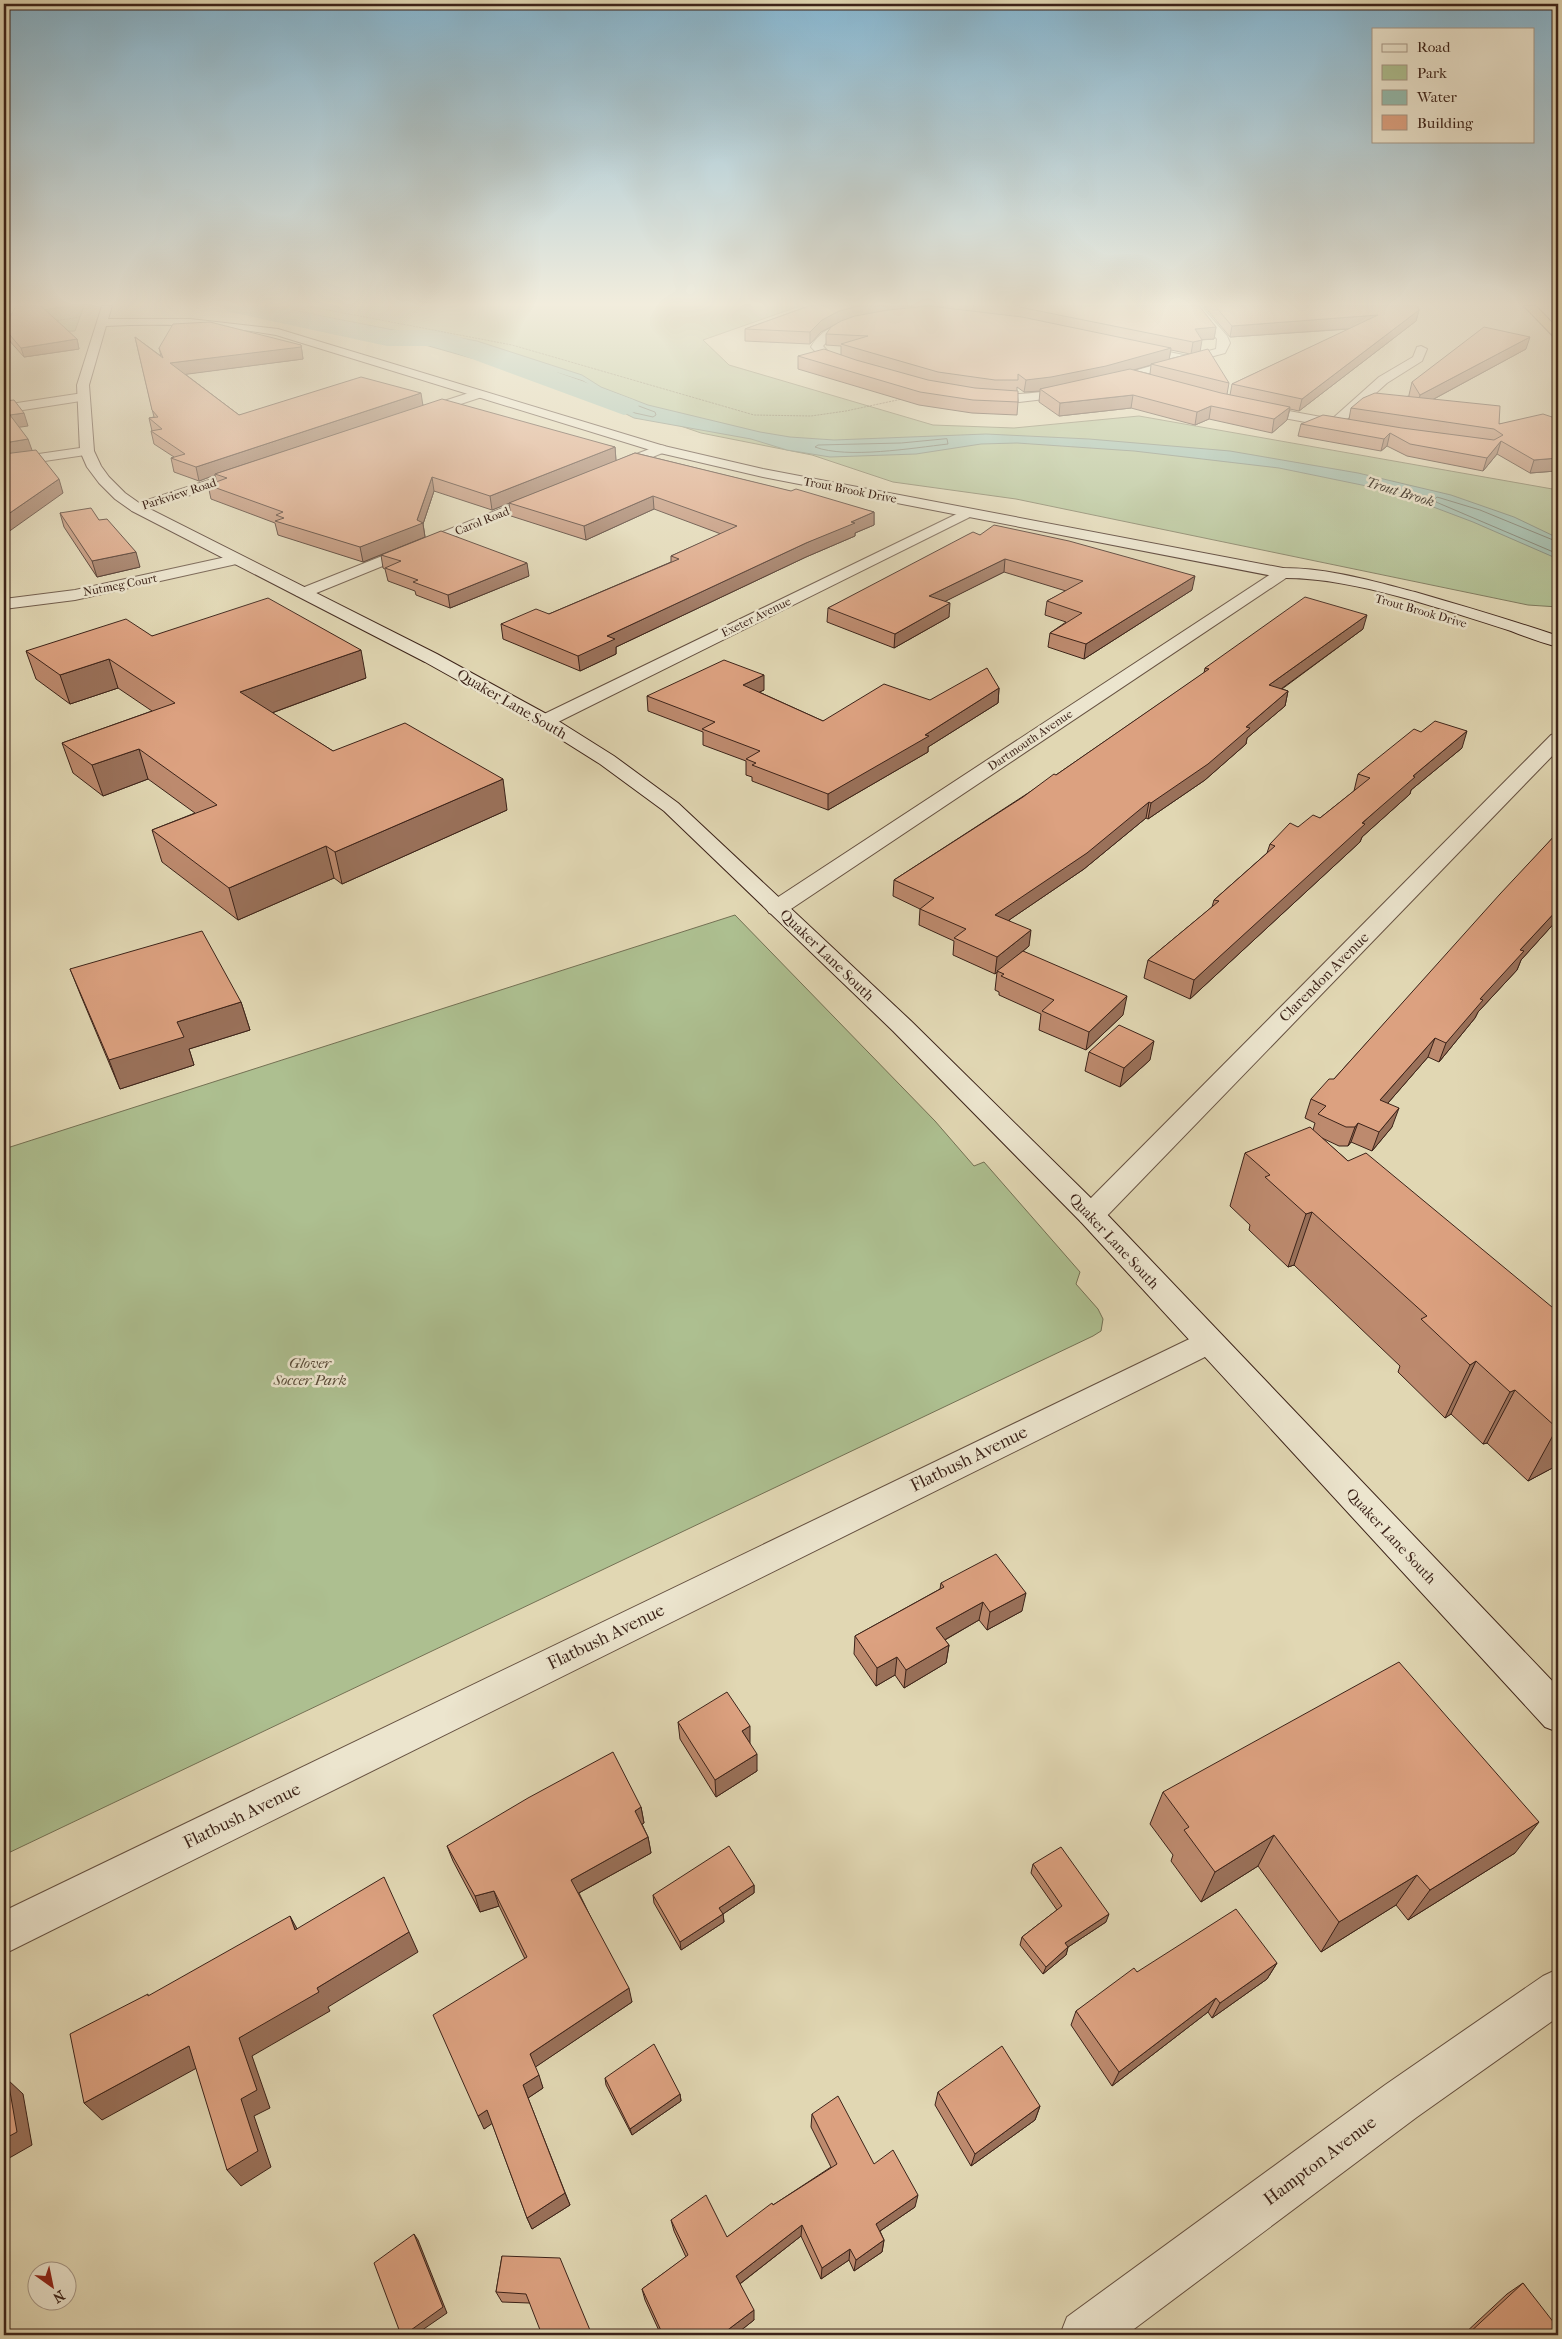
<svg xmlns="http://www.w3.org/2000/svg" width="1562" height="2339" font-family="'IM FELL French Canon',serif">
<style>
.green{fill:#adbf90;stroke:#747154}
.water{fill:#94baac;stroke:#717e71}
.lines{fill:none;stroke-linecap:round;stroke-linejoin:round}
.shore{stroke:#686e62;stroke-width:1}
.river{fill:#94baac;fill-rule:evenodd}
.minor-casing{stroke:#655040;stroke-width:2}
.tertiary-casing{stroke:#655040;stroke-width:2}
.secondary-casing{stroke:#3c2319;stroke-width:2}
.motorway-casing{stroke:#3c2319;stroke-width:2}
.path{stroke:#3c2319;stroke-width:1;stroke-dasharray:0.5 1;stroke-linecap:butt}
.minor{fill:#ece5ce;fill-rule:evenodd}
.tertiary{fill:#ece5ce;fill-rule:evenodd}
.secondary{fill:#ece5ce;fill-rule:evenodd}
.motorway{fill:#e0bc7a;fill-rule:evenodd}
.wall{fill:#bd8a6e;stroke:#3c2319;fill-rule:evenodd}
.shaded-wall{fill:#9a715a;stroke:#3c2319}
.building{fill:#dca180;stroke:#3c2319}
.labels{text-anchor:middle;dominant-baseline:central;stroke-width:5;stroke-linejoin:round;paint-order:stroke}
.far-street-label{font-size:12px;fill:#3c2319;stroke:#ece5ce}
.far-water-label{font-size:14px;font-style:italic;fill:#52493e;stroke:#ece5ce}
.street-label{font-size:15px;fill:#3c2319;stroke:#ece5ce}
.park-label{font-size:15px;font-style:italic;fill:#584a37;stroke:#ece5ce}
.near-street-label{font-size:18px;fill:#3c2319;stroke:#ece5ce}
</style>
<rect width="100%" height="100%" fill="#e1d7b3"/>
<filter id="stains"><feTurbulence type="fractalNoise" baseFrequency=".004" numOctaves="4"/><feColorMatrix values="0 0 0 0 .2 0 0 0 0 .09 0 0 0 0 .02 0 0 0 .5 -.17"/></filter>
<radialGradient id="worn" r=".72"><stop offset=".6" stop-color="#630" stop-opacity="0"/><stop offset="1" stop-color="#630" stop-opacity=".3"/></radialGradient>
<g class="green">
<path d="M 72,306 L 84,306 L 75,331 L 30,332 L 4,335 L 4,315 Z"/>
<path d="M 231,306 L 800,306 L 703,340 L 729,365 L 933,425 L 1014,428 L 1139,416 L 1558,490 L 1558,607 L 1528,605 L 1016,499 L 893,482 L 812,455 L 701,433 L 499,363 L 441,338 L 385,338 Z"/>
<path d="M 735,915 L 935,1121 L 974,1166 L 984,1162 L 1080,1272 L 1076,1284 L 1098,1309 L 1103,1319 L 1101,1331 L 1093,1336 L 4,1855 L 4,1149 Z"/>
</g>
<path class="water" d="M 236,306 L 270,306 L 409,333 L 450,336 L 477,341 L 582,375 L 601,387 L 648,405 L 760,432 L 790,437 L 834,440 L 986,434 L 1089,439 L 1230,451 L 1358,473 L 1451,495 L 1514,517 L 1558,538 L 1558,559 L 1473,522 L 1391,491 L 1279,468 L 1134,451 L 1017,443 L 981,444 L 916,454 L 830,457 L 787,450 L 751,439 L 634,418 L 612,407 L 588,400 L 537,373 L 518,366 L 471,358 L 411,341 L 267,315 Z"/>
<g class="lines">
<g class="shore">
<path d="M 451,341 L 499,352 L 500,355 L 497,357 L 472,353 L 449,346 L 448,343 Z"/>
<path d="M 558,373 L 583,381 L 604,394 L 605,397 L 589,395 L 556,378 L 555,375 Z"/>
<path d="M 617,398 L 655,412 L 656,415 L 653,417 L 635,413 L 614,402 L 614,399 Z"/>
<path d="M 947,439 L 948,444 C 913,448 847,459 815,447 L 818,445 L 901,443 Z"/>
<path d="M 1558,542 L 1480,510 L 1437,497 L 1435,499 L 1436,502 L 1558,554"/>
</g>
<path class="river" d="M 223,306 L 273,306 L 387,330 L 440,330 L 634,400 L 639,406 L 634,412 L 624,415 L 437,346 L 387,346 L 235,313 L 226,311 Z"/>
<defs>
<g id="minor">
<path d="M 1190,306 L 1201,306 L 1227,336 L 1230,343 L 1225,353 L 1062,397 L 1019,402 L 982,401 L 976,397 C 982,390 1010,395 1020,394 C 1072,391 1123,373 1174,360 L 1129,350 L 1127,348 L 1133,345 L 1189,356 L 1216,349 L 1217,339 Z"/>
<path d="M 860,318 L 864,319 L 864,323 L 833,335 L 823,346 L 830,354 L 857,363 L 859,366 L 857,369 C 844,372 819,357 811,347 C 821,328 841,323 860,318 Z"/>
<path d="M 1421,346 L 1427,349 L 1422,361 L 1387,383 L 1345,421 L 1354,423 L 1356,426 L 1354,429 L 1349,430 L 1251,412 L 1245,408 L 1251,404 L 1332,419 L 1379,377 L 1413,357 L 1417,347 Z"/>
<path d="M 478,390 L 484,394 L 482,397 L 418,418 L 412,414 L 413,411 Z"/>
<path d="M 660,445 L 665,446 L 667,449 L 665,452 L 615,472 L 610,473 L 603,469 L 605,466 Z"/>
<path d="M 87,447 L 94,451 L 92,454 L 4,467 L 4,459 Z"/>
<path d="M 252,466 L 257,467 L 259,470 L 257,473 L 142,511 L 132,511 L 130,508 L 132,505 Z"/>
<path d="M 545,491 L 550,492 L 552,495 L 550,498 L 309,596 L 297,596 L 295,593 L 297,590 Z"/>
<path d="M 967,509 L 974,513 L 972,516 L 552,725 L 545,727 L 538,725 L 536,721 L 538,717 Z"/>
<path d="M 235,555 L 241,557 L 243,560 L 241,563 L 75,600 L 4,609 L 4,599 L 75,590 Z"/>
<path d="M 1283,568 L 1289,570 L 1291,573 L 1289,576 L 785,913 L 777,915 L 769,913 L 766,908 L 769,903 L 1277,570 Z"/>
<path d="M 1558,733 L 1558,750 L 1101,1222 L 1091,1225 L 1081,1222 L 1077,1215 L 1081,1208 L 1551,735 Z"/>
<path d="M 1558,1969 L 1558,2017 L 1417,2117 L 1126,2335 L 1060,2335 L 1067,2317 L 1385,2085 L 1543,1976 Z"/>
</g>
<g id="tertiary">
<path d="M 83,393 L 89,397 L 87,400 L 4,413 L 4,405 Z"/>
<path d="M 1208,1330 L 1219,1334 L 1223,1342 L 1219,1350 L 4,1954 L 4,1911 Z"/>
</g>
<path id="secondary" d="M 102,306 L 112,306 L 108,319 L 190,319 L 278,329 L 664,446 L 763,469 L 1283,568 C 1328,568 1372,581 1415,592 C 1463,606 1511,620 1558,636 L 1558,647 C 1542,643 1526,637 1511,631 C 1444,610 1353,577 1283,578 L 763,477 L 660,453 L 276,335 C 220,325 164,323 106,326 L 89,385 L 94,451 L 101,466 L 109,477 L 125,493 L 142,505 L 437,654 L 552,717 L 614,756 L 678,803 L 911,1021 L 1101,1208 L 1558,1687 L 1558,1732 L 1545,1727 L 1081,1222 L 893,1031 L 664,811 L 600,764 L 538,725 L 425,662 L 132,511 L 115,499 L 99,483 L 87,467 L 80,451 L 77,385 Z"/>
<path id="motorway" d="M 1524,306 L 1536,306 L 1558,329 L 1558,338 L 1554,337 Z"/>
</defs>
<use href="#minor" class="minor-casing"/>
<use href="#tertiary" class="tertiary-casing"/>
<use href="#secondary" class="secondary-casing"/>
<use href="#motorway" class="motorway-casing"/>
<g class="path">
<path d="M 307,306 L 512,345 L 754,415 L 811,416 L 846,411 L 902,399"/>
<path d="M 54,321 L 80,317"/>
</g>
<use href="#minor" class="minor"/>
<use href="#tertiary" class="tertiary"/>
<use href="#secondary" class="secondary"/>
<use href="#motorway" class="motorway"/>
</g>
<g class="wall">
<path d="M 809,306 L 913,306 L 913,308 L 921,306 L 1199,306 L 1216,327 L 1214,339 L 1201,340 L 1200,351 L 1229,383 L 1227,394 L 1230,395 L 1232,384 L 1350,329 L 1230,337 L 1204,306 L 1417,306 L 1419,310 L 1416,321 L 1299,411 L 1290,409 L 1287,420 L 1272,433 L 1209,419 L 1195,425 L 1131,408 L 1059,416 L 1039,402 L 1040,391 L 1024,392 L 1017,387 L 1017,391 L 1018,402 L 1017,415 L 972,413 L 919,405 L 798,369 L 798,356 L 841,355 L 841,346 L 826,345 L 826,334 L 835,325 L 821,332 L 810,344 L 745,341 L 745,329 ZM 1171,350 L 1190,354 L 1169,359 ZM 1151,365 L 1150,374 L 1133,370 Z"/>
<path d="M 4,328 L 77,339 L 79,349 L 24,357 L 7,338 Z"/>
<path d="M 135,337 L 161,356 L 159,348 L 301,345 L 303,359 L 185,374 L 239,415 L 423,405 L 615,447 L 616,461 L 635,453 L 874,512 L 874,525 L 855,533 L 855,536 L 806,557 L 616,647 L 616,654 L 580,671 L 503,639 L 501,624 L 549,614 L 671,562 L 671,556 L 721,534 L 654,509 L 586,540 L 511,516 L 509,503 L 492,510 L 434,491 L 423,524 L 425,537 L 363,562 L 278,535 L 275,523 L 211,499 L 208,485 L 217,482 L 215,475 L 199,481 L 174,472 L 171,458 L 174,457 L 154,444 L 151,431 L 152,431 L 149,418 L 154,417 Z"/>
<path d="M 1526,349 L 1434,399 L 1499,424 L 1558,419 L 1558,472 L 1556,471 L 1530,473 L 1497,454 L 1483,471 L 1407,456 L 1387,446 L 1381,451 L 1298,436 L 1301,424 L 1349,419 L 1351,408 L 1409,396 L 1409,395 L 1412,382 Z"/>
<path d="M 60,513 L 99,520 L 140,567 L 97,577 L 64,527 Z"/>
<path d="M 980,535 L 1192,590 L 1084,659 L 1048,647 L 1050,633 L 1066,622 L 1045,615 L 1047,601 L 1066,591 L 1004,572 L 945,601 L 949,617 L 894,648 L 827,622 L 828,608 Z"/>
<path d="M 381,555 L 529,576 L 450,608 L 416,595 L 415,591 L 388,581 L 385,569 L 383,568 Z"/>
<path d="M 1363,629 L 1282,689 L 1288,691 L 1285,706 L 1247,738 L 1246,744 L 1205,780 L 1148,819 L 1146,818 L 1084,869 L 1009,920 L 1029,946 L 1023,951 L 1123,1015 L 1086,1050 L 1039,1030 L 1041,1014 L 999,995 L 999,992 L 995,990 L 997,972 L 995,974 L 953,955 L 954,941 L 919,925 L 920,909 L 893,896 L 894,880 L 1056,775 L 1204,673 L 1205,668 Z"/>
<path d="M 152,636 L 366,678 L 272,713 L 333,751 L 507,810 L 342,884 L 334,878 L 238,920 L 162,862 L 152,830 L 195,813 L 148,779 L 103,796 L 73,773 L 62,743 L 152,711 L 118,688 L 70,704 L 36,679 L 26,651 Z"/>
<path d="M 999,688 L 998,703 L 928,747 L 928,752 L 828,810 L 752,781 L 752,777 L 746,775 L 746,761 L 703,745 L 703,732 L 648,711 L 647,696 L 764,690 L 759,692 L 823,721 Z"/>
<path d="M 1462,748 L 1411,790 L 1410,794 L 1362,837 L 1360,842 L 1190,999 L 1144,978 L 1148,960 L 1212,907 L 1214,900 L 1267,853 L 1270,844 L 1298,827 L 1320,818 L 1354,791 L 1358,774 Z"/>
<path d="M 1558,832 L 1558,919 L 1521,960 L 1517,970 L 1478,1012 L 1475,1018 L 1439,1062 L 1428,1057 L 1388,1103 L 1392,1127 L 1372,1151 L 1351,1142 L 1348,1146 L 1339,1146 L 1322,1138 L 1348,1161 L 1558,1312 L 1558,1465 L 1528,1481 L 1487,1443 L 1483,1444 L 1451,1414 L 1445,1418 L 1398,1372 L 1400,1366 L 1294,1265 L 1288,1267 L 1249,1230 L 1250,1225 L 1230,1206 L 1245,1153 L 1313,1130 L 1315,1123 L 1305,1118 L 1311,1099 L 1334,1079 Z"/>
<path d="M 70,969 L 241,1002 L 250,1030 L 189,1049 L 194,1065 L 120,1089 L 81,996 Z"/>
<path d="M 1089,1052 L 1150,1060 L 1120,1087 L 1085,1071 Z"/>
<path d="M 941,1583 L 1022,1611 L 987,1630 L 979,1620 L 945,1640 L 949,1645 L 946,1663 L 904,1688 L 895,1675 L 876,1686 L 854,1654 L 855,1636 L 940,1589 Z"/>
<path d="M 678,1722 L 750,1744 L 757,1771 L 716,1797 L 680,1739 Z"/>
<path d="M 1163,1792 L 1515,1853 L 1408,1920 L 1396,1905 L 1321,1952 L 1258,1866 L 1201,1902 L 1171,1861 L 1173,1855 L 1150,1824 Z"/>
<path d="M 641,1807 L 644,1823 L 642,1824 L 648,1837 L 651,1853 L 579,1893 L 632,2002 L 535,2067 L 543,2088 L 528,2098 L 570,2205 L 532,2229 L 527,2218 L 492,2123 L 484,2129 L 525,1959 L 499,1906 L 480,1912 L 453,1861 L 447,1846 Z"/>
<path d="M 1033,1864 L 1106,1922 L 1068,1947 L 1066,1955 L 1043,1974 L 1020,1945 L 1022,1937 L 1057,1910 L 1031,1873 Z"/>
<path d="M 754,1885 L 754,1893 L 723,1914 L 724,1922 L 681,1950 L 654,1903 L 653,1895 Z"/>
<path d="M 1277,1963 L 1267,1979 L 1212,2018 L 1208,2012 L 1112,2086 L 1071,2025 L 1076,2011 L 1137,1972 Z"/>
<path d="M 605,2078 L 680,2094 L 681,2101 L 632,2135 L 606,2085 Z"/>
<path d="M 938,2092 L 1040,2106 L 1035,2120 L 971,2166 L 935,2105 Z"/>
<path d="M 812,2114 L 915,2207 L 880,2231 L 884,2240 L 882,2252 L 854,2271 L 849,2260 L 821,2279 L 801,2236 L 740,2284 L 754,2320 L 735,2335 L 661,2335 L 645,2300 L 642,2289 L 686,2257 L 674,2231 L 671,2220 L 727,2237 L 773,2205 L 831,2167 L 811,2127 Z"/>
<path d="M 502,2256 L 592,2335 L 529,2303 L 502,2302 L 496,2292 Z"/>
<path d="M 1523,2283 L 1558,2335 L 1463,2335 L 1507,2294 Z"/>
</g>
<g class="shaded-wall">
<path d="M 858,306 L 913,306 L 913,309 L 838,323 L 821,332 L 810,344 L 810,332 L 822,320 L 839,311 Z"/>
<path d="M 1419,310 L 1416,321 L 1299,411 L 1302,399 Z"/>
<path d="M 1378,315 L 1375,327 L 1230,337 L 1232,326 Z"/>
<path d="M 1216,327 L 1214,339 L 1193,340 L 1195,329 Z"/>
<path d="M 1530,337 L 1526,349 L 1417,408 L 1420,395 Z"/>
<path d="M 77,339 L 79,349 L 24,357 L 21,348 Z"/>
<path d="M 1202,340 L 1200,352 L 1191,354 L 1193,342 Z"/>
<path d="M 301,345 L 303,359 L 173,376 L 170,363 Z"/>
<path d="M 1171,348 L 1169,360 L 1151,364 L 1151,365 L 1105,378 L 1040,389 L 1040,391 L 1024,392 L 1026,380 Z"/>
<path d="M 6,389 L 10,402 L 4,404 L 4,390 Z"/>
<path d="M 421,393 L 423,406 L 215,474 L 215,475 L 199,481 L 196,467 Z"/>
<path d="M 1133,395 L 1131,408 L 1059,416 L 1060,403 Z"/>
<path d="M 1211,406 L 1209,419 L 1195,425 L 1197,412 Z"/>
<path d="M 1290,407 L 1287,420 L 1272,433 L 1274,419 Z"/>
<path d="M 24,413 L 28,426 L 14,428 L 10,415 Z"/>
<path d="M 1390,433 L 1387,446 L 1381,451 L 1384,439 Z"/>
<path d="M 28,439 L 33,453 L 4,457 L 4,443 Z"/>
<path d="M 1501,441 L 1497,454 L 1483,471 L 1487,458 Z"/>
<path d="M 615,447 L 616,461 L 492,510 L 490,496 Z"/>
<path d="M 1558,458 L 1558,465 L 1556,471 L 1530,473 L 1534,460 Z"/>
<path d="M 432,477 L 434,491 L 423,524 L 425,537 L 363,562 L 360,547 L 417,520 Z"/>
<path d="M 59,479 L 63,493 L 4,535 L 4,517 Z"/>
<path d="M 653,496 L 654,509 L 586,540 L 584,526 Z"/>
<path d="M 874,512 L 874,525 L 855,533 L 855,536 L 806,557 L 616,647 L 616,654 L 580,671 L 578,656 L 607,636 L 851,522 Z"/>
<path d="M 136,552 L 140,567 L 97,577 L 92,561 Z"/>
<path d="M 1005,559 L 1004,572 L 928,610 L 929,596 Z"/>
<path d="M 527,563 L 529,576 L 450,608 L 448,595 Z"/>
<path d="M 1195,576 L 1192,590 L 1084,659 L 1086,644 Z"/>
<path d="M 950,603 L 949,617 L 894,648 L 895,634 Z"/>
<path d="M 1367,615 L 1363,629 L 1266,700 L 1269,685 Z"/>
<path d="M 361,650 L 366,678 L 247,722 L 240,692 Z"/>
<path d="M 109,659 L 118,688 L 70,704 L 60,675 Z"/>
<path d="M 764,675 L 764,690 L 743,700 L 743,685 Z"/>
<path d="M 999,688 L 998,703 L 928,747 L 928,752 L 828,810 L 828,794 L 925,735 Z"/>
<path d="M 1288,691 L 1285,706 L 1247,738 L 1246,744 L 1205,780 L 1148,819 L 1151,803 L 1246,727 Z"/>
<path d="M 1467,731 L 1462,748 L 1411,790 L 1410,794 L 1362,837 L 1360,842 L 1190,999 L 1194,980 L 1413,776 Z"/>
<path d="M 139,749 L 148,779 L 103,796 L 92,765 Z"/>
<path d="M 503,779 L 507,810 L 342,884 L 335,852 Z"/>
<path d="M 1149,802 L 1146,818 L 1084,869 L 993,931 L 995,915 Z"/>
<path d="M 326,846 L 334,878 L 238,920 L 229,888 Z"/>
<path d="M 1558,909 L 1558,919 L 1521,960 L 1517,970 L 1478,1012 L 1475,1018 L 1439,1062 L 1446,1043 L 1480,999 L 1520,950 Z"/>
<path d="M 1031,930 L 1029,946 L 995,974 L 997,957 Z"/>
<path d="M 1127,996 L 1123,1015 L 1086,1050 L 1089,1032 Z"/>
<path d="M 241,1002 L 250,1030 L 189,1049 L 194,1065 L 120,1089 L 109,1060 L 177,1022 Z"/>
<path d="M 1435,1038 L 1428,1057 L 1374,1119 L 1380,1100 Z"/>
<path d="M 1154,1041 L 1150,1060 L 1120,1087 L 1124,1068 Z"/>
<path d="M 1399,1108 L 1392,1127 L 1372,1151 L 1379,1132 Z"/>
<path d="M 1358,1123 L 1351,1142 L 1348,1146 L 1355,1127 Z"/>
<path d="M 1312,1212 L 1294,1265 L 1288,1267 L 1306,1214 Z"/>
<path d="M 1476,1361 L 1451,1414 L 1445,1418 L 1470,1365 Z"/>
<path d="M 1515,1390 L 1487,1443 L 1483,1444 L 1510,1392 Z"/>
<path d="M 1557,1428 L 1558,1428 L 1558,1465 L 1528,1481 Z"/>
<path d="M 1026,1593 L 1022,1611 L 987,1630 L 990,1612 Z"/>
<path d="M 983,1602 L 979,1620 L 934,1646 L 936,1628 Z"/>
<path d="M 949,1645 L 946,1663 L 904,1688 L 906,1670 Z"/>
<path d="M 897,1657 L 895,1675 L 876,1686 L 877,1668 Z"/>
<path d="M 750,1726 L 750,1744 L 742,1731 Z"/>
<path d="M 757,1754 L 757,1771 L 716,1797 L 715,1780 Z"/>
<path d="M 641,1807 L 644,1823 L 637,1827 L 635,1811 Z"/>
<path d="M 1539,1822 L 1515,1853 L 1408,1920 L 1430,1890 Z"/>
<path d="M 1274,1835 L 1258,1866 L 1201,1902 L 1215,1872 Z"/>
<path d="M 648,1837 L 651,1853 L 575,1895 L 571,1880 Z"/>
<path d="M 1417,1875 L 1396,1905 L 1321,1952 L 1339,1922 Z"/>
<path d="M 754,1885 L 754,1893 L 720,1916 L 719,1908 Z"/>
<path d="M 494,1891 L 499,1906 L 480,1912 L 475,1896 Z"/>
<path d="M 723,1914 L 724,1922 L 681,1950 L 680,1942 Z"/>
<path d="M 1109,1914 L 1106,1922 L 1062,1951 L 1065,1943 Z"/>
<path d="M 290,1916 L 301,1936 L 295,1930 Z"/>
<path d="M 409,1932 L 418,1952 L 328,2007 L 330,2011 L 252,2056 L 270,2108 L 254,2116 L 271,2167 L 241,2186 L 227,2170 L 241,2099 L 239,2038 L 317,1988 Z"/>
<path d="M 1068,1947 L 1066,1955 L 1043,1974 L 1046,1967 Z"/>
<path d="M 1277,1963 L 1267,1979 L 1212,2018 L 1220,2003 Z"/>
<path d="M 629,1988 L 632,2002 L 534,2068 L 530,2054 Z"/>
<path d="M 1216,1998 L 1208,2012 L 1112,2086 L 1119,2072 Z"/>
<path d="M 189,2046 L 204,2064 L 102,2120 L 84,2103 Z"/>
<path d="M 539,2075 L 543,2088 L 528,2098 L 523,2085 Z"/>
<path d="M 8,2080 L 23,2094 L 32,2145 L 4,2161 L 4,2139 Z"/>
<path d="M 680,2094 L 681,2101 L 632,2135 L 630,2129 Z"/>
<path d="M 1040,2106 L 1035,2120 L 971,2166 L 975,2154 Z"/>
<path d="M 487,2110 L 493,2123 L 484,2129 L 478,2116 Z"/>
<path d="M 565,2193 L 570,2205 L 532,2229 L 527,2218 Z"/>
<path d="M 918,2195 L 915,2207 L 874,2235 L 876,2224 Z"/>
<path d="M 802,2225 L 801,2236 L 737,2286 L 736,2276 Z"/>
<path d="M 414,2234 L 418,2240 L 447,2313 L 415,2335 L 404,2335 Z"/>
<path d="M 884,2240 L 882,2252 L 854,2271 L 856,2260 Z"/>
<path d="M 850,2249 L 849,2260 L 821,2279 L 822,2268 Z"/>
<path d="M 754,2310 L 754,2320 L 735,2335 L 721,2335 Z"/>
</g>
<g class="building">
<path d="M 16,306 L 41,306 L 77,339 L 21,348 L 4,328 Z"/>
<path d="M 809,306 L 858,306 L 839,311 L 822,320 L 810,332 L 745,329 Z"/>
<path d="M 929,306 L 1022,317 L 1171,348 L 1106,366 L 1051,377 L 1026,380 L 1018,374 L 1018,380 L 995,380 L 938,372 L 841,344 L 868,336 L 826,334 L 831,327 L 841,321 L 855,316 L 888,310 Z"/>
<path d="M 1014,306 L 1199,306 L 1216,327 L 1195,329 L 1202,340 L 1193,342 Z"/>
<path d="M 1215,306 L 1417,306 L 1419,310 L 1302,399 L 1232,384 L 1378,315 L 1232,326 Z"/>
<path d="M 210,322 L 301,345 L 301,347 L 170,363 L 239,415 L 361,377 L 421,393 L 196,467 L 171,458 L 185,454 L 151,431 L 162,429 L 149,418 L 158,417 L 152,410 L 135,337 L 163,358 L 159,348 L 173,324 Z"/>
<path d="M 1484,327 L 1530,337 L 1420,395 L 1412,382 Z"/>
<path d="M 824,349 L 856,360 L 928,380 L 975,388 L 1018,391 L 1018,402 L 973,400 L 920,392 L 798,356 Z"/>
<path d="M 1208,349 L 1229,383 L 1151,364 Z"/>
<path d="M 1130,369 L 1221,393 L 1290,407 L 1274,419 L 1211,406 L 1197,412 L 1133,395 L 1060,403 L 1040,389 Z"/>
<path d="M 1375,393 L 1500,406 L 1499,424 L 1543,414 L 1558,419 L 1558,458 L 1534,460 L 1501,441 L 1487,458 L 1410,444 L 1390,433 L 1384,439 L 1301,424 L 1323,415 L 1402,428 L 1494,440 L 1503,435 L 1494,429 L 1351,408 L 1363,398 Z"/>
<path d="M 442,399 L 615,447 L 490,496 L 432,477 L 417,520 L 423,523 L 360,547 L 275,521 L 284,518 L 276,515 L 283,512 L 208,485 L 227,478 L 215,474 Z"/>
<path d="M 14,400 L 24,413 L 10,415 L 28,439 L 4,443 L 4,401 Z"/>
<path d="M 36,450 L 59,479 L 4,517 L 4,454 Z"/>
<path d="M 635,453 L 791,491 L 796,489 L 874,512 L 851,522 L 855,523 L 806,543 L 607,636 L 615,639 L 578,656 L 501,624 L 536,609 L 549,614 L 679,559 L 671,556 L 737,526 L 653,496 L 584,526 L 509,503 Z"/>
<path d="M 91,508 L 99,520 L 107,519 L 136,552 L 92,561 L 60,513 Z"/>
<path d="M 994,525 L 1069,541 L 1195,576 L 1086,644 L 1050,633 L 1082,613 L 1047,601 L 1083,581 L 1005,559 L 929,596 L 950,603 L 895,634 L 828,608 L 967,535 L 973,532 L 980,535 Z"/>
<path d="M 441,531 L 527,563 L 448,595 L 413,582 L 418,580 L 385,568 L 401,561 L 381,555 Z"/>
<path d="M 1305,597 L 1367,615 L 1269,685 L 1288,691 L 1246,727 L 1250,728 L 1208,764 L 1151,803 L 1149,802 L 1087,853 L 995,915 L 1031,930 L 997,957 L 954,938 L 966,929 L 920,909 L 934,898 L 894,880 L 1023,797 L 1054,774 L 1056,775 L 1209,669 L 1205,668 Z"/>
<path d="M 268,598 L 361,650 L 240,692 L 333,751 L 405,723 L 503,779 L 335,852 L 326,846 L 229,888 L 152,830 L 217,805 L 139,749 L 92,765 L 62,743 L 175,703 L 109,659 L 60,675 L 26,651 L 126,619 L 152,636 Z"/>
<path d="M 724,660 L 764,675 L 743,685 L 823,721 L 884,684 L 930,700 L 987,668 L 999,688 L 925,735 L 929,736 L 828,794 L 752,765 L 756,763 L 746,759 L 760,751 L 702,729 L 715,722 L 647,696 Z"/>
<path d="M 1435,721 L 1467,731 L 1413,776 L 1415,777 L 1362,823 L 1365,824 L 1194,980 L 1148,960 L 1219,901 L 1214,900 L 1275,846 L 1270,844 L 1290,823 L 1298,827 L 1313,815 L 1320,818 L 1370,778 L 1358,774 L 1414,729 L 1421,732 Z"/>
<path d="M 1558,832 L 1558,909 L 1520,950 L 1524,951 L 1480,999 L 1483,1000 L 1446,1043 L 1435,1038 L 1380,1100 L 1399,1108 L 1379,1132 L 1358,1123 L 1355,1127 L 1346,1127 L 1318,1114 L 1326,1106 L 1311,1099 L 1329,1079 L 1334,1079 L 1500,894 Z"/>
<path d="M 202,931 L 241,1002 L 177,1022 L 184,1037 L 109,1060 L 70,969 Z"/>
<path d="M 1023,951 L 1127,996 L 1089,1032 L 1042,1011 L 1054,1000 L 1001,976 L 1004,974 L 997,971 Z"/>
<path d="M 1119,1025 L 1154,1041 L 1124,1068 L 1089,1052 Z"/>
<path d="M 1310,1127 L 1348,1161 L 1366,1153 L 1558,1312 L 1558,1371 L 1554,1373 L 1558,1376 L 1558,1428 L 1557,1428 L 1515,1390 L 1510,1392 L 1476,1361 L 1470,1365 L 1421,1319 L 1427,1316 L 1312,1212 L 1306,1214 L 1265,1177 L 1270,1175 L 1245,1153 Z"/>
<path d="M 996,1554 L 1026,1593 L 990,1612 L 983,1602 L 936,1628 L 949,1645 L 906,1670 L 897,1657 L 877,1668 L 855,1636 L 944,1587 L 941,1583 Z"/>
<path d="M 1399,1662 L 1539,1822 L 1430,1890 L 1417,1875 L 1339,1922 L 1274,1835 L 1215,1872 L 1184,1830 L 1189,1827 L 1163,1792 Z"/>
<path d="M 727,1692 L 750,1726 L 742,1731 L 757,1754 L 715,1780 L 678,1722 Z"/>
<path d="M 613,1752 L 641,1807 L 635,1811 L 648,1837 L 571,1880 L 629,1988 L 530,2054 L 539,2075 L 523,2085 L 565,2193 L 527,2218 L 487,2110 L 478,2116 L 433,2015 L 527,1957 L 494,1891 L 475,1896 L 447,1846 L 528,1798 Z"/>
<path d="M 729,1846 L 754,1885 L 719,1908 L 723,1914 L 680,1942 L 653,1895 Z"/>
<path d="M 1061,1847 L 1109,1914 L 1065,1943 L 1068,1947 L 1046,1967 L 1022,1937 L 1062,1906 L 1033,1864 Z"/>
<path d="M 384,1877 L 409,1932 L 317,1988 L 319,1992 L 239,2038 L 257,2090 L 241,2099 L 258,2151 L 227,2170 L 189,2046 L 84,2103 L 70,2034 L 148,1994 L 148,1996 L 290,1916 L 295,1930 Z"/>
<path d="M 1236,1909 L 1277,1963 L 1220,2003 L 1216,1998 L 1119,2072 L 1076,2011 L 1134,1968 L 1137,1972 Z"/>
<path d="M 654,2044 L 680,2094 L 630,2129 L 605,2078 Z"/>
<path d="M 1002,2046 L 1040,2106 L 975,2154 L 938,2092 Z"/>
<path d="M 8,2080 L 17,2132 L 4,2139 L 4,2082 Z"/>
<path d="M 838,2096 L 874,2164 L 893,2150 L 918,2195 L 876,2224 L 884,2240 L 856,2260 L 850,2249 L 822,2268 L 802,2225 L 736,2276 L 754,2310 L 721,2335 L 663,2335 L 642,2289 L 688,2255 L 671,2220 L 706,2195 L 727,2237 L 772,2203 L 773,2205 L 837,2164 L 812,2114 Z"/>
<path d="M 414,2234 L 443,2307 L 404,2335 L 401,2335 L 374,2263 Z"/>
<path d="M 502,2256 L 560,2258 L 592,2335 L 542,2335 L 526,2294 L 496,2292 Z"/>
<path d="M 1523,2283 L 1558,2328 L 1558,2335 L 1467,2335 Z"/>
</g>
<linearGradient id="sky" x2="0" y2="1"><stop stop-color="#86b6d0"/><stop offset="0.48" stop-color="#f2eddd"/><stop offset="1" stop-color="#f2eddd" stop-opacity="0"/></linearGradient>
<rect width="1562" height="634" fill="url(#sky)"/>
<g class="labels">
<g class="far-street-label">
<text transform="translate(850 490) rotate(11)">Trout Brook Drive</text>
<text transform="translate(179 494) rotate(-18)">Parkview Road</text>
<text transform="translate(482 521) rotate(-22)">Carol Road</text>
<text transform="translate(120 585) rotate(-11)">Nutmeg Court</text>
<text transform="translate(1421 611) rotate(16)">Trout Brook Drive</text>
<text transform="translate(756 617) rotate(-26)">Exeter Avenue</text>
<text transform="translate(1030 740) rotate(-34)">Dartmouth Avenue</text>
</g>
<g class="far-water-label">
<text transform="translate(1400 492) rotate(17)">Trout Brook</text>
</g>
<g class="street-label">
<text transform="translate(512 704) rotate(30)">Quaker Lane South</text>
<text transform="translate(827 955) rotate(44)">Quaker Lane South</text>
<text transform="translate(1324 977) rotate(-45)">Clarendon Avenue</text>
<text transform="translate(1114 1241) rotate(47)">Quaker Lane South</text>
<text transform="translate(1391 1536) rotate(47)">Quaker Lane South</text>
</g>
<g class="park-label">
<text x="310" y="1363">Glover<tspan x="310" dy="17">Soccer Park</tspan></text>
</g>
<g class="near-street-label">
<text transform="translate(969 1459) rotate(-26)">Flatbush Avenue</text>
<text transform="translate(606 1637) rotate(-26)">Flatbush Avenue</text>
<text transform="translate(242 1816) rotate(-26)">Flatbush Avenue</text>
<text transform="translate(1320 2161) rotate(-37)">Hampton Avenue</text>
</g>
</g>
<rect width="1562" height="2339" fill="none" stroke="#e1d7b3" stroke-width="20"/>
<rect x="5" y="5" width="1552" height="2329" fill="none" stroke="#3c2319" stroke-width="2.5"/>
<rect x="10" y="10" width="1542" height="2319" fill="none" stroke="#3c2319"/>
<rect x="1372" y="28" width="162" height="115" fill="#ece5ce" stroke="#a69786"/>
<rect x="1382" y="44" width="25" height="8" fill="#ece5ce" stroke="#a69786"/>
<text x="1417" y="52" font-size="15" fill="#3c2319">Road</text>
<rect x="1382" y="65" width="25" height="15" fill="#adbf90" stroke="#a69786"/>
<text x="1417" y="78" font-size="15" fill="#3c2319">Park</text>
<rect x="1382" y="90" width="25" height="15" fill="#94baac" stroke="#a69786"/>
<text x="1417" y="102" font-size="15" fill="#3c2319">Water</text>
<rect x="1382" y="115" width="25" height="15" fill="#dca180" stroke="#a69786"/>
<text x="1417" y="128" font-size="15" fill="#3c2319">Building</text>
<g transform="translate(52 2286) rotate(147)"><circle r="24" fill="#ece5ce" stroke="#a69786"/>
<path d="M0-4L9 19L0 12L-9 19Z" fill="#8f2418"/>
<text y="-8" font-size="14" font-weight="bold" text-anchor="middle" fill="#3c2319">N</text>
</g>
<rect width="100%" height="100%" filter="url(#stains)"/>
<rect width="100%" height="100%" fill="url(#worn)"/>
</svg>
